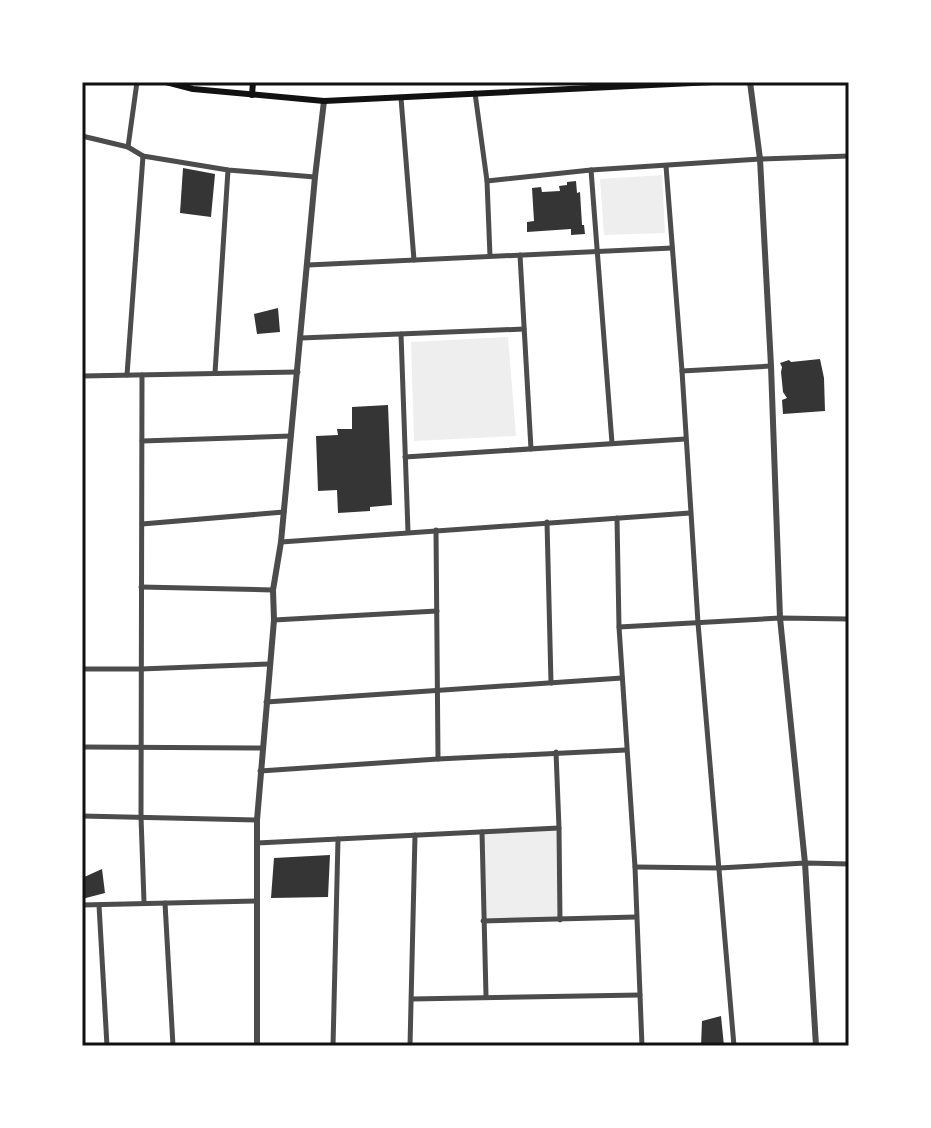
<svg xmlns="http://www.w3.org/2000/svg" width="931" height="1128" font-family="Cabin,sans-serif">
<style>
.green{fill:#eee}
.building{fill:#353535}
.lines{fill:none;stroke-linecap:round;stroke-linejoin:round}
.minor{stroke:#4c4c4c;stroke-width:5}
.tertiary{stroke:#4c4c4c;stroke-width:6}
.secondary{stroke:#111;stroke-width:6}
.neatline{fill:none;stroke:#111;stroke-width:3}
</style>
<rect width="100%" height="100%" fill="#fff"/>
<g class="green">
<path d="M 662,175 L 665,233 L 604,235 L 600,179 Z"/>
<path d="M 508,337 L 516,436 L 414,441 L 411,342 Z"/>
<path d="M 559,828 L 560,920 L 483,921 L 482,832 Z"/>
</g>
<g class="building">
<path d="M 183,168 L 215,174 L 211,217 L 180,213 Z"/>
<path d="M 576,181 L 577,193 L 580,192 L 582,225 L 584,225 L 585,234 L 571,235 L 571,229 L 527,232 L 527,222 L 534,221 L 532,188 L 541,187 L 542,192 L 560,191 L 559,186 L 567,185 L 567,182 Z"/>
<path d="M 278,308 L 280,332 L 257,334 L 254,314 Z"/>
<path d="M 820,359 L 824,378 L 825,411 L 783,414 L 782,400 L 787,398 L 783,392 L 781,372 L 782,367 L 780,363 L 789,360 L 791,362 Z"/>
<path d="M 388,405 L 392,505 L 370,507 L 370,511 L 338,513 L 337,490 L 318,491 L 316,436 L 338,435 L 337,429 L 352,429 L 352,407 Z"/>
<path d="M 330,855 L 328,897 L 271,898 L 274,858 Z"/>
<path d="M 102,869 L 105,893 L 82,899 L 82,878 Z"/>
<path d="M 721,1016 L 724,1046 L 701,1046 L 702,1021 Z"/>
</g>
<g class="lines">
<g class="minor">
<path d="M 475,93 L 487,181 L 490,256"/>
<path d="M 401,98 L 414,260"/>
<path d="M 82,136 L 128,147 L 143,156 L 228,170 L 315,177"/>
<path d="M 128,147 L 137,82"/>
<path d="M 666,166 L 682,371 L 698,623 L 734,1046"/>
<path d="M 591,170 L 612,443"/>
<path d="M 487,181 L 591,170 L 760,159 L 849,156"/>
<path d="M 520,255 L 531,449"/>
<path d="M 308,265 L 672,248"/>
<path d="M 401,334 L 408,532"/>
<path d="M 301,338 L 524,329"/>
<path d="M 682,371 L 771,366"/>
<path d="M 215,373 L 228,170"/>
<path d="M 127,375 L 143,156"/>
<path d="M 142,375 L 141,817 L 144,902"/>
<path d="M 82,376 L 298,372"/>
<path d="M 142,441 L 291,436"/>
<path d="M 405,457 L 685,439"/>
<path d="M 617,518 L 619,627 L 635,867 L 642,1046"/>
<path d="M 547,522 L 551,683"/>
<path d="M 142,524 L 284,512"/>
<path d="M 436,530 L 438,759"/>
<path d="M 281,542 L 690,513"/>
<path d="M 141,587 L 273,590"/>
<path d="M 274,620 L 437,611"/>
<path d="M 619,627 L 780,618 L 849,619"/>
<path d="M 82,669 L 141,669 L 270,664"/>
<path d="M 266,702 L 622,678"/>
<path d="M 82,747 L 262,748"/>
<path d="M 556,752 L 559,828 L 560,920"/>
<path d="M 260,771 L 438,759 L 626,750"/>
<path d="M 82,816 L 257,820"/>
<path d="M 482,832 L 486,996"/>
<path d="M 257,843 L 559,828"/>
<path d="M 635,867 L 719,868 L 805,863 L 849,864"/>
<path d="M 165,903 L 173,1046"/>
<path d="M 82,905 L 256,901"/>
<path d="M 99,905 L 107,1046"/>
<path d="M 483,921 L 636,917"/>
<path d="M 412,999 L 640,995"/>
<path d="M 333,1046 L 338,839"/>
<path d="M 410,1046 L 415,835"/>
</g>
<g class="tertiary">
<path d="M 750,82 L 760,159 L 771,366 L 780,618 L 805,863 L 816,1046"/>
<path d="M 257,1046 L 257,820 L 274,620 L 273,590 L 281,542 L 315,177 L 324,101"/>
</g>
<g class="secondary">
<path d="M 166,82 L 193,89 L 324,101 L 713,82"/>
<path d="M 252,95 L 253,82"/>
</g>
</g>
<rect width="931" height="1128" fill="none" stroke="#ffffff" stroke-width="168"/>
<rect x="84" y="84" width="763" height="960" class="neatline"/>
</svg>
